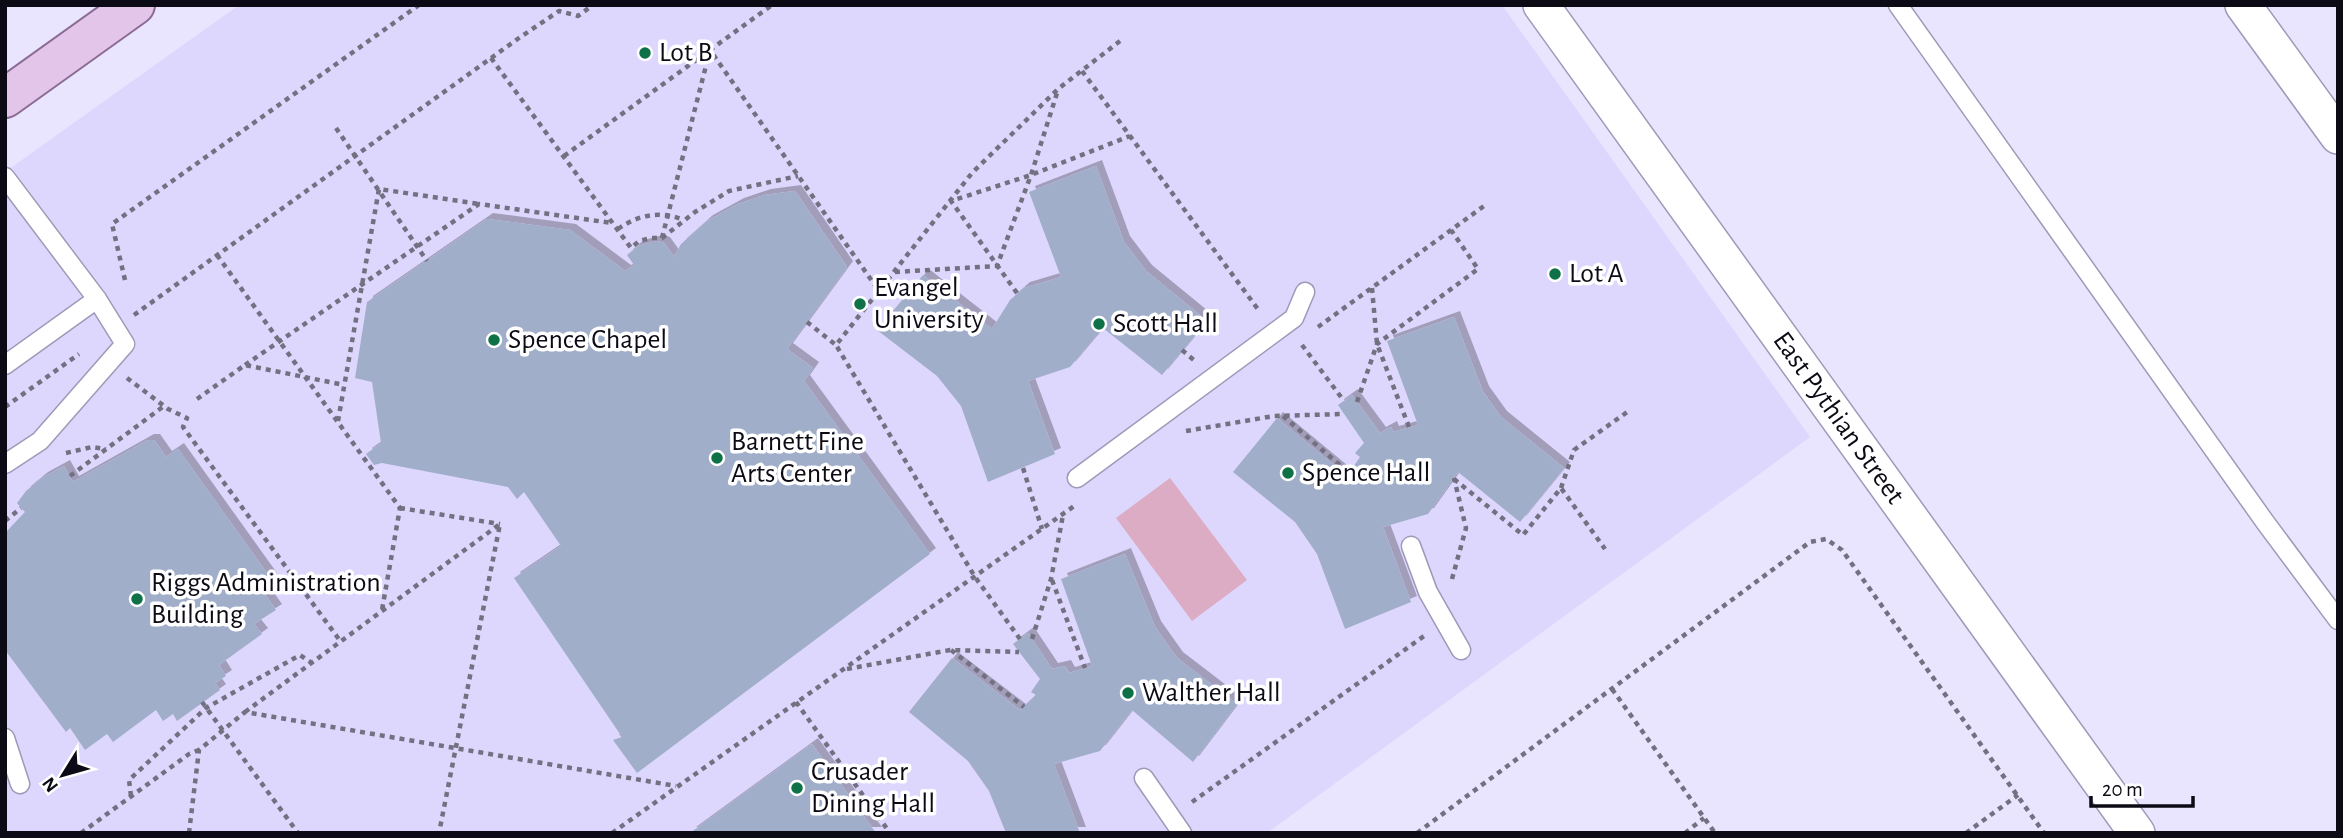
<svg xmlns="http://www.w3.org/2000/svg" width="2343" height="838" font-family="'Alegreya Sans',sans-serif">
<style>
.built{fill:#ddd7fe}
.green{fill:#dcabc4}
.building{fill:#a1aeca;filter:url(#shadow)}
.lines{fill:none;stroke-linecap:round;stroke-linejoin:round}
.service-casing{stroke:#9e99b7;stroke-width:21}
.minor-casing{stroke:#9e99b7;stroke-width:38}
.primary-casing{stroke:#8b6b95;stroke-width:42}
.path{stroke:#737081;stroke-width:4.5;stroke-dasharray:5 5;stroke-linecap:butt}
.service{stroke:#fff;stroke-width:18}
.minor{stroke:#fff;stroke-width:35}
.primary{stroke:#e2c5e9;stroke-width:38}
.poi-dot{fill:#0f7148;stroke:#fff;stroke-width:2.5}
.labels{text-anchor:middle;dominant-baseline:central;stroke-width:7;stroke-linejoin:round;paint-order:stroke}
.poi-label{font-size:28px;fill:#0c0a14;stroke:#fff;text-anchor:start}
.street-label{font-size:28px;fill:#0c0a14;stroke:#fff}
</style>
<defs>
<filter id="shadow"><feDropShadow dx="6" dy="-6" stdDeviation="0" flood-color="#0004"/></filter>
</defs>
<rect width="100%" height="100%" fill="#e9e5fe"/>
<path class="built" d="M 239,5 L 1502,5 L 1810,437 L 1267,833 L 5,833 L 5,172 Z"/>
<path class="green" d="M 1170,478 L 1247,580 L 1192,621 L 1116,518 Z"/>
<g class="building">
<path d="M 1096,166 L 1124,242 L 1146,271 L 1207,321 L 1162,375 L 1103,328 L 1070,367 L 1028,381 L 1055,454 L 988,482 L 961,406 L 937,376 L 877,330 L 923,275 L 992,329 L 1010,300 L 1024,288 L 1061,277 L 1029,192 Z"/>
<path d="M 795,191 L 847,267 L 787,349 L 813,368 L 804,381 L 930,554 L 637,773 L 613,740 L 622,737 L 514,578 L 561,546 L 524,492 L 517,499 L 508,487 L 382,463 L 374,465 L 366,454 L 381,443 L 372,382 L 355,378 L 367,302 L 487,219 L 570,230 L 625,271 L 634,265 L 627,255 L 638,246 L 657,241 L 664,243 L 674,257 L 681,244 L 707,221 L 738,204 L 765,195 Z"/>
<path d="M 1454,317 L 1483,392 L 1501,417 L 1564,468 L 1520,522 L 1458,472 L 1428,514 L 1383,527 L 1411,602 L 1345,629 L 1317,554 L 1295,522 L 1233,472 L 1277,418 L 1347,476 L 1360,457 L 1355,453 L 1364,443 L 1338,405 L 1352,395 L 1380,433 L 1391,427 L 1393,432 L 1418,425 L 1387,341 Z"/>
<path d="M 148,440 L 154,440 L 166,457 L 178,449 L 271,579 L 261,589 L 276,610 L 254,624 L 262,634 L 219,665 L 226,676 L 215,683 L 220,690 L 177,721 L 173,714 L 163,721 L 156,710 L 113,742 L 107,734 L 85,750 L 70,728 L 66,732 L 5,650 L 5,533 L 25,512 L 17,503 L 26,491 L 42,478 L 64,466 L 73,482 Z"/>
<path d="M 1125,554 L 1155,627 L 1177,658 L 1237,704 L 1193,762 L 1132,710 L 1100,751 L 1054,764 L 1080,833 L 1006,833 L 989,791 L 968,761 L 909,712 L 952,658 L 1020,710 L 1036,695 L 1031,692 L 1040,679 L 1013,644 L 1028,633 L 1052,669 L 1065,666 L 1069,673 L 1092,666 L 1061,579 Z"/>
<path d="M 812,744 L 876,833 L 690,833 Z"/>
</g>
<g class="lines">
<defs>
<g id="service">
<path d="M 1898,5 L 2265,522 L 2338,620"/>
<path d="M 5,177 L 97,299 L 125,344 L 40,441 L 5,464"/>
<path d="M 5,365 L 97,299"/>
<path d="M 1077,478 L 1294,318 L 1305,292"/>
<path d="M 1411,546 L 1428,592 L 1461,650"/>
<path d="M 5,738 L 20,784"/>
<path d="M 1144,778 L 1182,833"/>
</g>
<g id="minor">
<path id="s1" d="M 1541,5 L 2137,833"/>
<path d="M 2243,5 L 2338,136"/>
</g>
<path id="primary" d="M 5,98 L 135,5"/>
</defs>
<use href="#service" class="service-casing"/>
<use href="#minor" class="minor-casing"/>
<use href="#primary" class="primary-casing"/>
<g class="path">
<path d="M 491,58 L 631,248 L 639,241 L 651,238 L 662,238 L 695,212 L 729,191 L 798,176"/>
<path d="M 1082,71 L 1260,312"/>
<path d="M 336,128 L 427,261"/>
<path d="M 564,156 L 772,5"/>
<path d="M 618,229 C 638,215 660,210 684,220"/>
<path d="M 662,238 L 710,50 L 879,291"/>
<path d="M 217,255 L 400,508 L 382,610"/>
<path d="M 895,272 L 997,266 L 1031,175 L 1058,90"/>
<path d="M 125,280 L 112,224 L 419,5"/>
<path d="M 1372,288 L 1377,344 L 1409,427"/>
<path d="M 1017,293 L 951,201 L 1031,175 L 1130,136"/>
<path d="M 134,315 L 519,38 L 559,11 L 578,16 L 593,5"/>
<path d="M 807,322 L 836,345"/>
<path d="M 1318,327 L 1484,206"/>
<path d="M 1302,345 L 1344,401"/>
<path d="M 1182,350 L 1195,361"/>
<path d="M 245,365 L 479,204 L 612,223"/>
<path d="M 127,378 L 168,409 L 187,418 L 183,427 L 341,642"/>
<path d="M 197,399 L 245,365 L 344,385"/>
<path d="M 1357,402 L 1377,344 L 1478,269 L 1451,230"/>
<path d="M 5,407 L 79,354"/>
<path d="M 1283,416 L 1349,473"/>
<path d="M 338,421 L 379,189 L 479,204"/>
<path d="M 1186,431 L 1274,416 L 1344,414"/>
<path d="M 66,453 L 92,447 L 106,449"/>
<path d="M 1023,468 L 1042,529"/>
<path d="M 70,476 L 164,406"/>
<path d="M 1454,479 L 1523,535 L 1561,488 L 1605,549"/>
<path d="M 1561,488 L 1574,450 L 1630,410"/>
<path d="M 400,508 L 500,524"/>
<path d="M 5,521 L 21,508"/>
<path d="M 1452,579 L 1466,528 L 1454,478"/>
<path d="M 1052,580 L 1085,668"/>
<path d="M 1020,639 L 975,577 L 836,345 L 972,173 L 1058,89 L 1120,41"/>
<path d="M 1032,639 L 1051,579 L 1063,515"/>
<path d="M 951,650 L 1024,707"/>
<path d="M 847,669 L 950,650 L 1019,652"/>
<path d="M 1612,689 L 1715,833"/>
<path d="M 202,702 L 298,833"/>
<path d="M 796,702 L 890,833"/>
<path d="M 245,712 L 500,524 L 439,833"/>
<path d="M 131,796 L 129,780 L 206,708 L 300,655 L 312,663"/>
<path d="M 1192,802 L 1424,636"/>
<path d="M 81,833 L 189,754 L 199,750"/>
<path d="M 189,833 L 199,750 L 245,712 L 676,786"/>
<path d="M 612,833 L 1077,504"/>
<path d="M 1417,833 L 1810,542 L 1826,539 L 1842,550 L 2044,833"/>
<path d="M 1685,833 L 1704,818"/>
<path d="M 1966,833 L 2018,795"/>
</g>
<use href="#service" class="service"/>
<use href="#minor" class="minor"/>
<use href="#primary" class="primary"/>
</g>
<g class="poi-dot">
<circle cx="645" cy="53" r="7"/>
<circle cx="1555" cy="274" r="7"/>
<circle cx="860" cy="304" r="7"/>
<circle cx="1099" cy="324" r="7"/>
<circle cx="494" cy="340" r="7"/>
<circle cx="717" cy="458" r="7"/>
<circle cx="1288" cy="473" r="7"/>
<circle cx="137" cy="599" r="7"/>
<circle cx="1128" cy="693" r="7"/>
<circle cx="797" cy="788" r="7"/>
</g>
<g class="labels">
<g class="poi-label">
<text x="659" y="53">Lot B</text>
<text x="1569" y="274">Lot A</text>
<text x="874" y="288">Evangel<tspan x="874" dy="32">University</tspan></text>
<text x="1113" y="324">Scott Hall</text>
<text x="508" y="340">Spence Chapel</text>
<text x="731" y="442">Barnett Fine<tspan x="731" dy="32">Arts Center</tspan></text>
<text x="1302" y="473">Spence Hall</text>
<text x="151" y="583">Riggs Administration<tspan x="151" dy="32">Building</tspan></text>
<text x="1142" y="693">Walther Hall</text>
<text x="811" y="772">Crusader<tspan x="811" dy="32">Dining Hall</tspan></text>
</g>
<g class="street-label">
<text stroke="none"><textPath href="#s1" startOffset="509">East Pythian Street</textPath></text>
</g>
</g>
<rect width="2343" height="838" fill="none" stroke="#0c0a14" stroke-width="14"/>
<g transform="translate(63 775) rotate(233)" stroke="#ffffff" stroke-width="5" paint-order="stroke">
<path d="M0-5L12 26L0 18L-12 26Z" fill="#0c0a14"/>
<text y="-10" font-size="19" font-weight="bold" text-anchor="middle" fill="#0c0a14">N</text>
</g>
<path d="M2091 796v10h102v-10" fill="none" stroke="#0c0a14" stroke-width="3.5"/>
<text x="2102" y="796" font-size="21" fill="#0c0a14" stroke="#ffffff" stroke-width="5" paint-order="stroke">20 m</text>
</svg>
